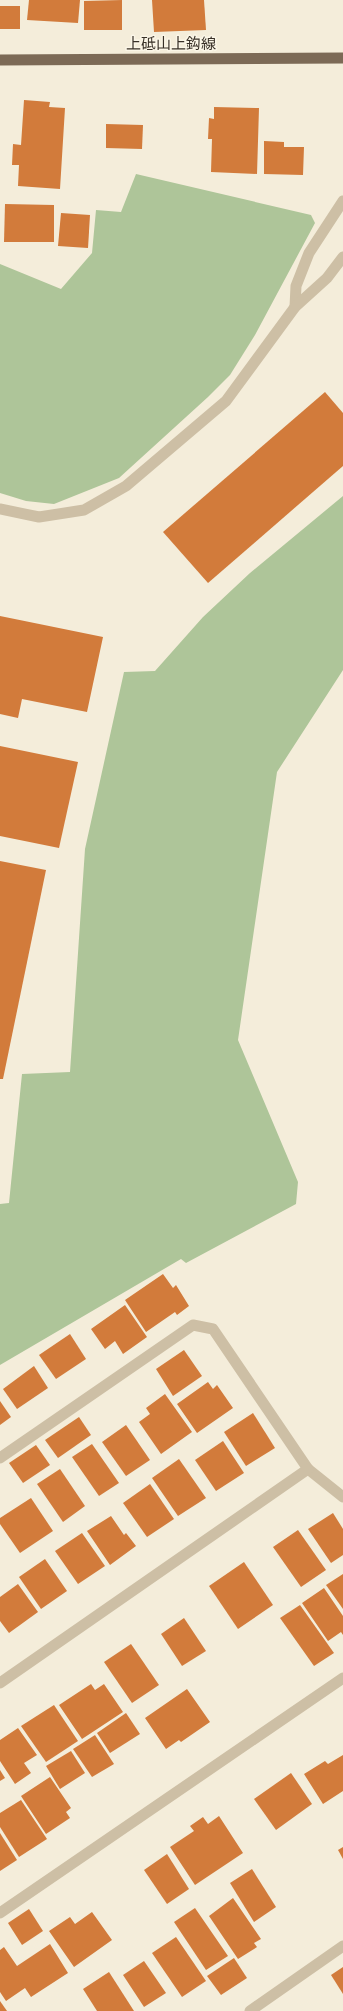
<svg xmlns="http://www.w3.org/2000/svg" width="343" height="2011" font-family="Signika,'Noto Sans JP',sans-serif">
<style>
.green{fill:#aec599}
.building{fill:#d27b3b}
.lines{fill:none;stroke-linecap:round;stroke-linejoin:round}
.service{stroke:#cdbfa5;stroke-width:11}
.primary{stroke:#7c6a56;stroke-width:11}
.labels{text-anchor:middle;dominant-baseline:central;stroke-width:3;stroke-linejoin:round;paint-order:stroke}
.street-label{font-size:15px;fill:#383027;stroke:#fbf6e7}
</style>
<rect width="100%" height="100%" fill="#f4edda"/>
<g class="green">
<path d="M 136,174 L 311,215 L 315,223 L 255,335 L 230,375 L 208,397 L 119,478 L 54,504 L 26,501 L 0,493 L 0,264 L 61,289 L 92,253 L 96,210 L 121,212 Z"/>
<path d="M 343,496 L 343,670 L 277,772 L 238,1040 L 298,1182 L 296,1204 L 186,1263 L 181,1259 L 0,1365 L 0,1204 L 9,1203 L 22,1074 L 70,1072 L 85,849 L 124,672 L 155,671 L 203,617 L 250,573 Z"/>
</g>
<g class="building">
<path d="M 29,0 L 80,0 L 78,23 L 27,20 Z"/>
<path d="M 122,0 L 122,30 L 84,30 L 84,1 Z"/>
<path d="M 152,0 L 204,0 L 206,30 L 154,32 Z"/>
<rect x="0" y="6" width="20" height="23"/>
<path d="M 24,100 L 50,102 L 49,107 L 65,108 L 60,189 L 18,186 L 19,165 L 12,165 L 13,144 L 21,145 Z"/>
<path d="M 214,107 L 259,108 L 257,174 L 211,172 L 212,139 L 208,139 L 209,118 L 214,119 Z"/>
<path d="M 106,124 L 143,125 L 142,149 L 106,148 Z"/>
<path d="M 264,141 L 284,142 L 284,147 L 304,147 L 303,175 L 264,174 Z"/>
<path d="M 5,204 L 54,205 L 54,242 L 4,242 Z"/>
<path d="M 61,213 L 90,215 L 88,248 L 58,246 Z"/>
<path d="M 325,392 L 343,413 L 343,466 L 208,583 L 163,532 Z"/>
<path d="M 0,616 L 103,637 L 87,712 L 22,699 L 18,718 L 0,714 Z"/>
<path d="M 0,746 L 78,762 L 59,848 L 0,836 Z"/>
<path d="M 0,861 L 46,870 L 3,1079 L 0,1079 Z"/>
<path d="M 163,1274 L 173,1288 L 176,1285 L 189,1306 L 177,1315 L 175,1312 L 146,1332 L 125,1300 Z"/>
<path d="M 125,1305 L 147,1337 L 123,1354 L 115,1341 L 105,1349 L 91,1329 Z"/>
<path d="M 70,1334 L 86,1359 L 56,1379 L 39,1355 Z"/>
<path d="M 184,1350 L 202,1376 L 173,1396 L 156,1369 Z"/>
<path d="M 34,1366 L 48,1388 L 17,1409 L 3,1389 Z"/>
<path d="M 208,1382 L 213,1389 L 217,1385 L 233,1408 L 197,1433 L 177,1404 Z"/>
<path d="M 165,1394 L 192,1432 L 161,1454 L 139,1422 L 150,1414 L 146,1408 Z"/>
<path d="M 0,1401 L 11,1417 L 0,1425 Z"/>
<path d="M 253,1413 L 275,1448 L 246,1466 L 224,1432 Z"/>
<path d="M 79,1417 L 91,1435 L 58,1458 L 45,1440 Z"/>
<path d="M 126,1425 L 150,1460 L 126,1476 L 102,1442 Z"/>
<path d="M 223,1441 L 244,1473 L 216,1491 L 195,1460 Z"/>
<path d="M 92,1444 L 119,1483 L 99,1496 L 72,1457 Z"/>
<path d="M 36,1445 L 50,1465 L 23,1483 L 9,1463 Z"/>
<path d="M 179,1459 L 206,1498 L 178,1516 L 152,1478 Z"/>
<path d="M 60,1469 L 85,1506 L 63,1522 L 37,1484 Z"/>
<path d="M 150,1484 L 174,1519 L 147,1537 L 123,1503 Z"/>
<path d="M 31,1498 L 53,1531 L 20,1553 L 0,1524 L 0,1518 Z"/>
<path d="M 333,1513 L 343,1529 L 343,1555 L 331,1563 L 308,1529 Z"/>
<path d="M 111,1516 L 124,1535 L 126,1533 L 136,1546 L 110,1565 L 87,1531 Z"/>
<path d="M 298,1530 L 326,1570 L 301,1587 L 273,1547 Z"/>
<path d="M 82,1533 L 105,1566 L 78,1584 L 55,1551 Z"/>
<path d="M 45,1559 L 67,1591 L 41,1609 L 19,1577 Z"/>
<path d="M 244,1562 L 273,1605 L 238,1629 L 209,1586 Z"/>
<path d="M 343,1574 L 343,1609 L 326,1585 Z"/>
<path d="M 18,1584 L 38,1612 L 9,1633 L 0,1621 L 0,1597 Z"/>
<path d="M 324,1588 L 343,1616 L 343,1635 L 341,1632 L 328,1641 L 302,1603 Z"/>
<path d="M 300,1605 L 334,1653 L 314,1666 L 280,1618 Z"/>
<path d="M 184,1618 L 206,1651 L 182,1666 L 161,1634 Z"/>
<path d="M 131,1644 L 159,1685 L 132,1703 L 104,1662 Z"/>
<path d="M 91,1684 L 95,1690 L 104,1684 L 123,1712 L 82,1739 L 59,1705 Z"/>
<path d="M 187,1689 L 210,1722 L 181,1742 L 179,1740 L 166,1749 L 145,1718 Z"/>
<path d="M 54,1705 L 78,1741 L 46,1762 L 21,1726 Z"/>
<path d="M 126,1713 L 140,1734 L 110,1753 L 97,1733 Z"/>
<path d="M 18,1728 L 37,1755 L 24,1763 L 31,1773 L 15,1784 L 0,1761 L 0,1740 Z"/>
<path d="M 95,1735 L 114,1764 L 92,1777 L 73,1749 Z"/>
<path d="M 71,1751 L 85,1773 L 60,1789 L 46,1766 Z"/>
<path d="M 343,1755 L 343,1791 L 323,1804 L 304,1774 L 325,1761 L 328,1764 Z"/>
<path d="M 0,1770 L 5,1778 L 0,1781 Z"/>
<path d="M 291,1773 L 312,1804 L 276,1830 L 254,1799 Z"/>
<path d="M 50,1777 L 71,1808 L 66,1812 L 70,1818 L 46,1834 L 21,1796 Z"/>
<path d="M 21,1800 L 47,1839 L 19,1857 L 0,1827 L 0,1813 Z"/>
<path d="M 219,1816 L 243,1853 L 195,1885 L 170,1847 L 194,1831 L 190,1826 L 203,1817 L 208,1824 Z"/>
<path d="M 0,1833 L 17,1860 L 0,1871 Z"/>
<path d="M 343,1847 L 343,1859 L 338,1850 Z"/>
<path d="M 167,1854 L 189,1889 L 167,1904 L 144,1870 Z"/>
<path d="M 252,1869 L 276,1907 L 254,1922 L 230,1883 Z"/>
<path d="M 233,1898 L 261,1939 L 254,1943 L 257,1947 L 238,1959 L 209,1916 Z"/>
<path d="M 195,1908 L 228,1956 L 206,1970 L 174,1922 Z"/>
<path d="M 29,1909 L 43,1931 L 22,1945 L 8,1923 Z"/>
<path d="M 92,1912 L 112,1940 L 74,1967 L 49,1931 L 70,1917 L 75,1924 Z"/>
<path d="M 176,1937 L 206,1981 L 182,1997 L 152,1953 Z"/>
<path d="M 50,1944 L 68,1973 L 31,1997 L 25,1988 L 6,2001 L 0,1992 L 0,1950 L 4,1947 L 17,1966 Z"/>
<path d="M 234,1958 L 247,1978 L 221,1995 L 207,1976 Z"/>
<path d="M 144,1961 L 166,1993 L 144,2007 L 123,1975 Z"/>
<path d="M 343,1967 L 343,1994 L 331,1975 Z"/>
<path d="M 109,1972 L 134,2011 L 97,2011 L 83,1989 Z"/>
<path d="M 0,2001 L 7,2011 L 0,2011 Z"/>
</g>
<g class="lines">
<g class="service">
<path d="M 295,307 L 296,286 L 309,253 L 343,201"/>
<path d="M 0,509 L 39,517 L 84,510 L 126,486 L 226,401 L 295,307 L 327,278 L 343,257"/>
<path d="M 0,1458 L 193,1325 L 213,1329 L 308,1469 L 343,1497"/>
<path d="M 0,1683 L 308,1469"/>
<path d="M 0,1913 L 343,1678"/>
<path d="M 250,2011 L 343,1946"/>
</g>
<path class="primary" d="M 0,60 L 343,58"/>
</g>
<g class="labels">
<g class="street-label">
<text x="171" y="44">上砥山上鈎線</text>
</g>
</g>
</svg>
